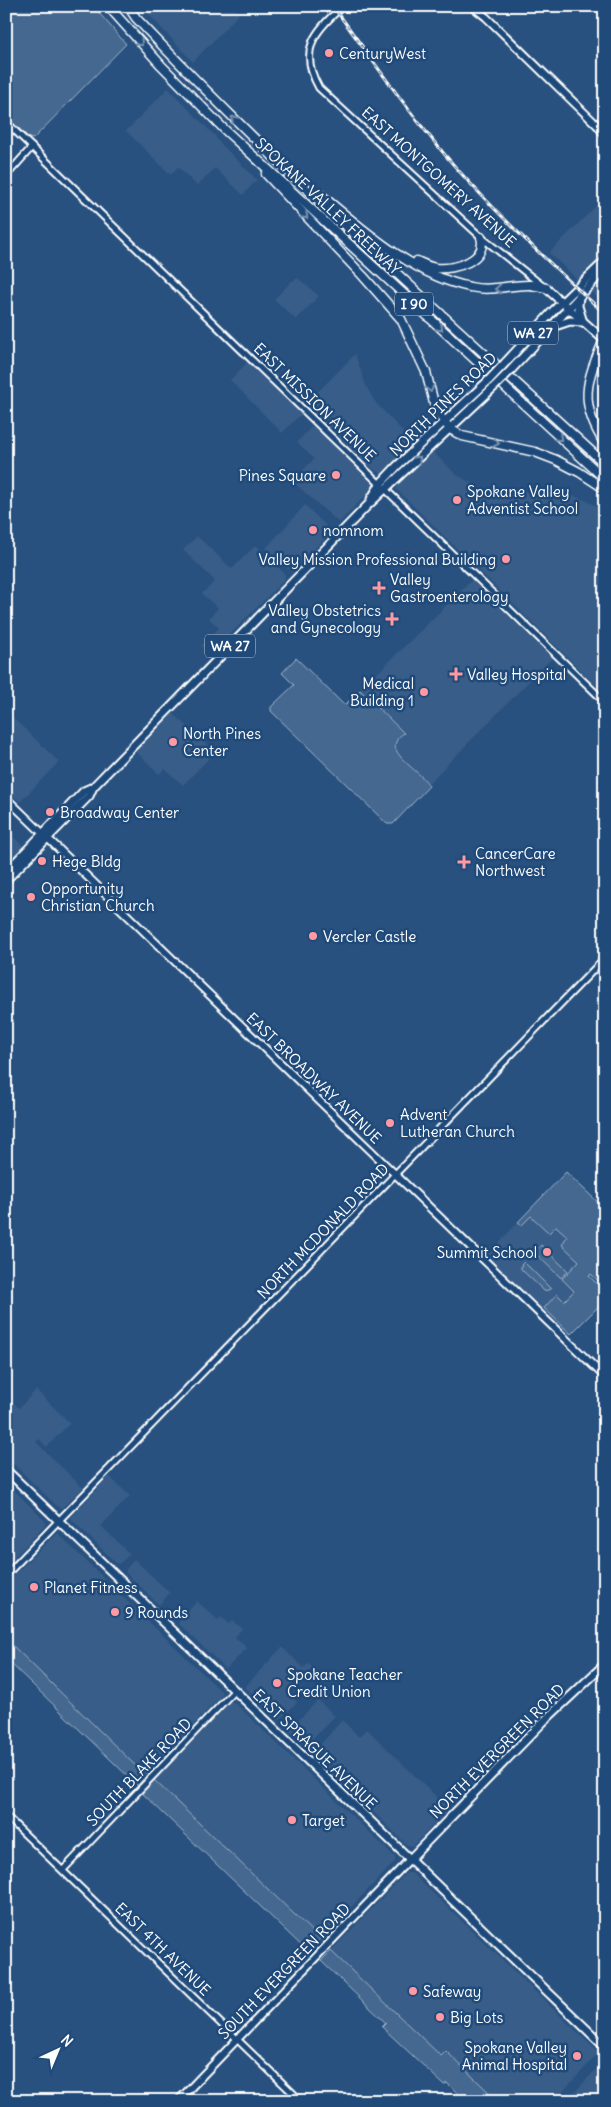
<svg xmlns="http://www.w3.org/2000/svg" width="611" height="2107" font-family="Delius,sans-serif">
<style>
.built{fill:#375d88}
.green{fill:#446890;stroke:#a2b4c8}
.lines{fill:none;stroke-linecap:round;stroke-linejoin:round}
.tertiary-casing{stroke:#fff;stroke-width:9}
.secondary-casing{stroke:#fff;stroke-width:10}
.primary-casing{stroke:#fff;stroke-width:11}
.motorway-casing{stroke:#fff;stroke-width:11}
.tertiary{stroke:#1f4a7a;stroke-width:5}
.secondary{stroke:#1f4a7a;stroke-width:6}
.primary{stroke:#1f4a7a;stroke-width:7}
.motorway{stroke:#1f4a7a;stroke-width:8}
.rail-casing{stroke:#fff;stroke-width:3}
.rail{stroke:#1f4a7a;stroke-width:1;stroke-dasharray:4;stroke-linecap:butt}
.primary-bridge-casing{stroke:#fff;stroke-width:11;stroke-linecap:butt}
.primary-bridge{stroke:#1f4a7a;stroke-width:7}
.oneway{stroke:#7992af}
.poi-dot{fill:#ff9aa2;stroke:#1f4a7a;stroke-width:2}
.labels{text-anchor:middle;dominant-baseline:central;stroke-width:5;stroke-linejoin:round;paint-order:stroke}
.shield{fill:#1f4a7a;stroke:#bcc9d7;stroke-width:1}
.shield-label{font-size:14px;font-weight:bold;fill:#fff}
.poi-label{font-size:15px;fill:#fff;stroke:#1f4a7a;text-anchor:start}
.street-label{font-size:15px;fill:#fff;stroke:#1f4a7a}
</style>
<rect width="100%" height="100%" fill="#28517f"/>
<filter id="ink" filterUnits="userSpaceOnUse"><feTurbulence type="fractalNoise" baseFrequency=".02" numOctaves="2"/><feDisplacementMap in="SourceGraphic" scale="10" xChannelSelector="R" yChannelSelector="G"/><feConvolveMatrix kernelMatrix="1 2 1 2 8 2 1 2 1" color-interpolation-filters="sRGB"/></filter>
<g filter="url(#ink)">
<g class="built">
<path d="M 141,6 L 231,6 L 239,14 L 193,62 Z"/>
<path d="M 168,88 L 217,138 L 216,139 L 257,180 L 243,195 L 215,168 L 197,186 L 178,167 L 171,175 L 126,131 Z"/>
<path d="M 605,197 L 605,255 L 579,281 L 549,253 Z"/>
<path d="M 605,271 L 605,305 L 588,289 Z"/>
<path d="M 298,278 L 319,296 L 296,320 L 274,299 L 292,281 Z"/>
<path d="M 355,354 L 367,388 L 376,403 L 409,438 L 413,446 L 384,475 L 374,470 L 306,404 Z"/>
<path d="M 249,361 L 302,413 L 282,433 L 230,380 Z"/>
<path d="M 313,425 L 373,485 L 372,489 L 339,523 L 292,481 L 314,459 L 297,442 Z"/>
<path d="M 430,452 L 434,453 L 457,475 L 477,486 L 490,489 L 563,493 L 583,499 L 605,510 L 605,694 L 397,490 L 396,483 L 426,453 Z"/>
<path d="M 305,505 L 330,530 L 330,533 L 295,569 L 288,569 L 266,548 Z"/>
<path d="M 197,536 L 232,569 L 256,545 L 284,573 L 285,576 L 284,580 L 213,652 L 201,646 L 219,628 L 209,618 L 218,608 L 202,594 L 215,581 L 183,550 Z"/>
<path d="M 472,580 L 552,658 L 429,783 L 397,754 L 395,746 L 396,741 L 404,732 L 360,690 Z"/>
<path d="M 6,711 L 59,762 L 20,802 L 6,789 Z"/>
<path d="M 173,713 L 215,752 L 183,785 L 165,769 L 159,774 L 136,752 Z"/>
<path d="M 6,830 L 24,847 L 6,865 Z"/>
<path d="M 566,1172 L 605,1209 L 605,1300 L 569,1336 L 486,1256 Z"/>
<path d="M 36,1390 L 70,1423 L 47,1447 L 39,1439 L 36,1442 L 83,1488 L 62,1508 L 58,1507 L 6,1457 L 6,1400 L 8,1398 L 19,1408 Z"/>
<path d="M 109,1476 L 130,1496 L 101,1526 L 130,1554 L 119,1564 L 116,1563 L 72,1520 L 71,1517 Z"/>
<path d="M 6,1482 L 46,1522 L 45,1525 L 6,1566 Z"/>
<path d="M 57,1533 L 222,1692 L 222,1695 L 145,1775 L 6,1639 L 6,1583 Z"/>
<path d="M 134,1559 L 170,1593 L 159,1605 L 126,1573 L 126,1569 Z"/>
<path d="M 197,1601 L 218,1620 L 221,1617 L 229,1624 L 232,1620 L 242,1629 L 235,1637 L 247,1648 L 226,1669 L 178,1623 Z"/>
<path d="M 282,1647 L 304,1668 L 308,1664 L 313,1668 L 288,1693 L 297,1702 L 279,1720 L 245,1687 Z"/>
<path d="M 318,1700 L 335,1716 L 307,1744 L 304,1745 L 289,1730 Z"/>
<path d="M 230,1702 L 234,1702 L 395,1857 L 395,1862 L 320,1939 L 154,1780 Z"/>
<path d="M 342,1720 L 359,1737 L 367,1729 L 449,1809 L 413,1846 L 407,1845 L 313,1753 Z"/>
<path d="M 406,1873 L 412,1873 L 597,2051 L 597,2055 L 554,2101 L 498,2101 L 446,2052 L 441,2056 L 331,1951 Z"/>
<path d="M 604,2061 L 605,2101 L 566,2101 Z"/>
</g>
<g class="green">
<path d="M 6,6 L 93,6 L 126,44 L 33,139 L 29,138 L 6,116 Z"/>
<path d="M 296,658 L 343,704 L 346,704 L 360,690 L 404,733 C 401,735 397,738 396,742 C 389,755 424,774 429,786 L 393,824 L 387,824 L 271,711 L 271,707 L 294,685 L 282,673 Z"/>
<path d="M 566,1172 L 605,1209 L 605,1287 L 591,1274 L 589,1276 L 604,1291 L 605,1300 L 571,1334 L 544,1308 L 557,1294 L 564,1301 L 574,1291 L 562,1279 L 579,1261 L 562,1245 L 567,1236 L 556,1226 L 549,1233 L 531,1216 L 522,1225 L 518,1222 Z"/>
<path d="M 541,1245 L 568,1271 L 561,1278 L 534,1252 Z"/>
<path d="M 524,1262 L 551,1289 L 544,1291 L 521,1269 L 521,1265 Z"/>
<path d="M 6,1639 L 145,1775 L 138,1786 L 6,1659 Z"/>
<path d="M 154,1780 L 320,1939 L 308,1952 L 140,1791 Z"/>
<path d="M 331,1951 L 441,2056 L 446,2051 L 498,2101 L 466,2101 L 447,2083 L 444,2085 L 382,2027 L 386,2023 L 321,1961 Z"/>
</g>
<g class="lines">
<defs>
<g id="tertiary">
<path d="M 343,6 C 314,31 298,51 319,88 L 481,237 L 544,287"/>
<path d="M 6,122 L 605,702"/>
<path d="M 6,176 L 32,147"/>
<path d="M 6,1575 L 605,958"/>
<path d="M 6,1816 L 301,2101"/>
<path d="M 63,1870 L 234,1691"/>
</g>
<g id="secondary">
<path d="M 472,6 L 486,17 L 597,125 L 605,135"/>
<path d="M 6,798 L 605,1377"/>
<path d="M 178,2101 L 409,1860"/>
</g>
<g id="primary">
<path d="M 546,288 L 604,340"/>
<path d="M 579,296 L 578,306 L 582,319"/>
<path d="M 552,327 L 570,321 L 582,322"/>
<path d="M 505,363 L 554,310 L 605,261"/>
<path d="M 511,370 L 605,269"/>
<path d="M 371,499 L 381,483 L 397,466 L 489,380"/>
<path d="M 6,872 L 84,791 L 93,787"/>
<path d="M 6,880 L 89,796 L 93,787 L 367,506 L 495,386"/>
<path d="M 6,1470 L 605,2047"/>
<path d="M 409,1860 L 543,1722 L 605,1664"/>
</g>
<g id="motorway">
<path d="M 108,6 L 161,65 L 224,129 L 605,479"/>
<path d="M 128,6 L 136,18 C 284,175 446,318 605,464"/>
<path d="M 266,174 L 363,276 L 401,319 L 426,372 L 436,411 L 450,429 L 462,436 L 535,452 L 556,460 L 579,472 L 605,489"/>
<path d="M 321,195 C 362,229 416,277 470,287 C 493,292 511,284 531,285 C 536,286 542,287 546,288"/>
<path d="M 417,261 C 423,264 430,267 436,268 C 455,270 488,260 481,237"/>
<path d="M 604,340 C 586,381 578,403 605,444"/>
</g>
</defs>
<use href="#tertiary" class="tertiary-casing"/>
<use href="#secondary" class="secondary-casing"/>
<use href="#primary" class="primary-casing"/>
<use href="#motorway" class="motorway-casing"/>
<use href="#tertiary" class="tertiary"/>
<use href="#secondary" class="secondary"/>
<use href="#primary" class="primary"/>
<use href="#motorway" class="motorway"/>
<defs>
<path id="rail" d="M 333,6 C 373,61 413,119 458,170 C 504,221 555,268 605,314"/>
</defs>
<use href="#rail" class="rail-casing"/>
<use href="#rail" class="rail"/>
<defs>
<g id="primary-bridge">
<path d="M 489,380 L 505,363"/>
<path d="M 495,386 L 511,370"/>
</g>
</defs>
<use href="#primary-bridge" class="primary-bridge-casing"/>
<use href="#primary-bridge" class="primary-bridge"/>
</g>
<defs><path id="oneway-chevron" d="M-2-3.5L2.5 0L-2 3.5" fill="none" stroke-width="1.6" stroke-linecap="round" stroke-linejoin="round" transform="scale(1.25)"/></defs>
<g class="oneway">
<use href="#oneway-chevron" transform="translate(140 43) rotate(47)"/>
<use href="#oneway-chevron" transform="translate(234 119) rotate(-136)"/>
<use href="#oneway-chevron" transform="translate(305 216) rotate(46)"/>
<use href="#oneway-chevron" transform="translate(498 289) rotate(176)"/>
<use href="#oneway-chevron" transform="translate(440 328) rotate(43)"/>
<use href="#oneway-chevron" transform="translate(430 389) rotate(75)"/>
<use href="#oneway-chevron" transform="translate(559 438) rotate(43)"/>
<use href="#oneway-chevron" transform="translate(496 443) rotate(11)"/>
<use href="#oneway-chevron" transform="translate(418 459) rotate(-44)"/>
</g>
</g>
<g class="poi-dot">
<circle cx="329" cy="53" r="5"/>
<circle cx="336" cy="475" r="5"/>
<circle cx="457" cy="500" r="5"/>
<circle cx="313" cy="530" r="5"/>
<circle cx="506" cy="559" r="5"/>
<path d="M376.5 580.5h5v5h5v5h-5v5h-5v-5h-5v-5h5z"/>
<path d="M389.5 611.5h5v5h5v5h-5v5h-5v-5h-5v-5h5z"/>
<path d="M453.5 666.5h5v5h5v5h-5v5h-5v-5h-5v-5h5z"/>
<circle cx="424" cy="692" r="5"/>
<circle cx="173" cy="742" r="5"/>
<circle cx="50" cy="812" r="5"/>
<circle cx="42" cy="861" r="5"/>
<path d="M461.5 854.5h5v5h5v5h-5v5h-5v-5h-5v-5h5z"/>
<circle cx="31" cy="897" r="5"/>
<circle cx="313" cy="936" r="5"/>
<circle cx="390" cy="1123" r="5"/>
<circle cx="547" cy="1252" r="5"/>
<circle cx="34" cy="1587" r="5"/>
<circle cx="115" cy="1612" r="5"/>
<circle cx="277" cy="1683" r="5"/>
<circle cx="292" cy="1820" r="5"/>
<circle cx="413" cy="1991" r="5"/>
<circle cx="440" cy="2017" r="5"/>
<circle cx="577" cy="2056" r="5"/>
</g>
<g class="labels">
<g class="shield">
<rect x="395" y="292.5" width="38" height="23" rx="4"/>
<rect x="508" y="321.5" width="50" height="23" rx="4"/>
<rect x="205" y="634.5" width="50" height="23" rx="4"/>
</g>
<g class="shield-label">
<text x="414" y="304">I 90</text>
<text x="533" y="333">WA 27</text>
<text x="230" y="646">WA 27</text>
</g>
<g class="poi-label">
<text x="339" y="53">CenturyWest</text>
<text x="326" y="475" text-anchor="end">Pines Square</text>
<text x="467" y="491">Spokane Valley<tspan x="467" dy="17">Adventist School</tspan></text>
<text x="323" y="530">nomnom</text>
<text x="496" y="559" text-anchor="end">Valley Mission Professional Building</text>
<text x="390" y="579">Valley<tspan x="390" dy="17">Gastroenterology</tspan></text>
<text x="381" y="610" text-anchor="end">Valley Obstetrics<tspan x="381" dy="17">and Gynecology</tspan></text>
<text x="467" y="674">Valley Hospital</text>
<text x="414" y="683" text-anchor="end">Medical<tspan x="414" dy="17">Building 1</tspan></text>
<text x="183" y="733">North Pines<tspan x="183" dy="17">Center</tspan></text>
<text x="60" y="812">Broadway Center</text>
<text x="475" y="853">CancerCare<tspan x="475" dy="17">Northwest</tspan></text>
<text x="52" y="861">Hege Bldg</text>
<text x="41" y="888">Opportunity<tspan x="41" dy="17">Christian Church</tspan></text>
<text x="323" y="936">Vercler Castle</text>
<text x="400" y="1114">Advent<tspan x="400" dy="17">Lutheran Church</tspan></text>
<text x="537" y="1252" text-anchor="end">Summit School</text>
<text x="44" y="1587">Planet Fitness</text>
<text x="125" y="1612">9 Rounds</text>
<text x="287" y="1674">Spokane Teacher<tspan x="287" dy="17">Credit Union</tspan></text>
<text x="302" y="1820">Target</text>
<text x="423" y="1991">Safeway</text>
<text x="450" y="2017">Big Lots</text>
<text x="567" y="2047" text-anchor="end">Spokane Valley<tspan x="567" dy="17">Animal Hospital</tspan></text>
</g>
<g class="street-label">
<text transform="translate(439 177) rotate(42)">EAST MONTGOMERY AVENUE</text>
<text transform="translate(328 206) rotate(43)">SPOKANE VALLEY FREEWAY</text>
<text transform="translate(315 402) rotate(44)">EAST MISSION AVENUE</text>
<text transform="translate(443 404) rotate(-44)">NORTH PINES ROAD</text>
<text transform="translate(314 1078) rotate(44)">EAST BROADWAY AVENUE</text>
<text transform="translate(323 1231) rotate(-46)">NORTH MCDONALD ROAD</text>
<text transform="translate(315 1749) rotate(44)">EAST SPRAGUE AVENUE</text>
<text transform="translate(497 1751) rotate(-45)">NORTH EVERGREEN ROAD</text>
<text transform="translate(139 1772) rotate(-46)">SOUTH BLAKE ROAD</text>
<text transform="translate(163 1949) rotate(44)">EAST 4TH AVENUE</text>
<text transform="translate(284 1971) rotate(-46)">SOUTH EVERGREEN ROAD</text>
</g>
</g>
<rect width="611" height="2107" fill="none" stroke="#1f4a7a" stroke-width="25"/>
<rect x="12" y="12" width="586" height="2082" fill="none" stroke="#fff" stroke-width="2" filter="url(#ink)"/>
<g transform="translate(58 2050) rotate(44)" stroke="#1f4a7a" stroke-width="4" paint-order="stroke">
<path d="M0-4L9 19L0 12L-9 19Z" fill="#ffffff"/>
<text y="-8" font-size="14" font-weight="bold" text-anchor="middle" fill="#ffffff">N</text>
</g>
</svg>
